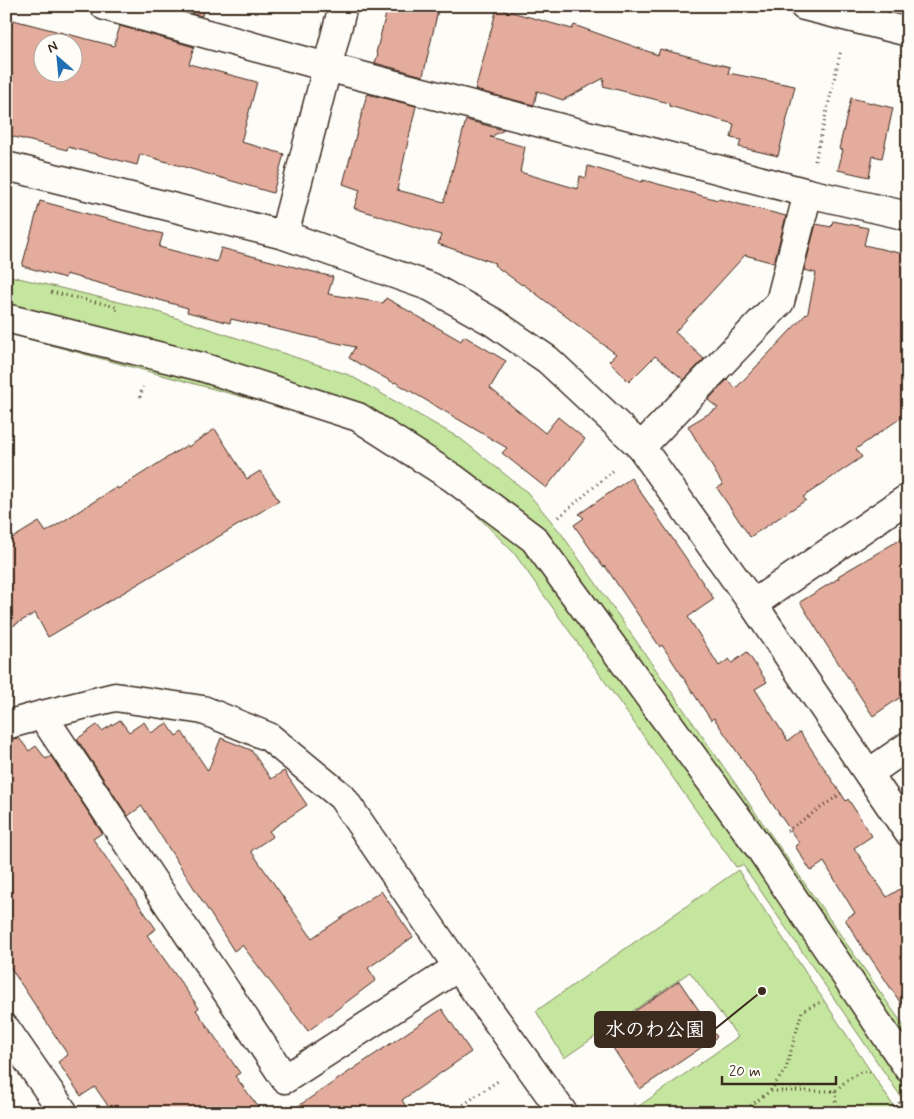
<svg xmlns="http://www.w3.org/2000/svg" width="914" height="1119" font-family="Mynerve,'Klee One',sans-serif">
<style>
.green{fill:#c5e69f;stroke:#80885e}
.building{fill:#e4ac9d;stroke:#3b2a1e;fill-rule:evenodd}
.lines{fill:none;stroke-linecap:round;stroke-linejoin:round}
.street-casing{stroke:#3b2a1e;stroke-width:31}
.secondary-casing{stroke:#3b2a1e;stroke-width:31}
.path{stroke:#3b2a1e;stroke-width:3;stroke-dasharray:1 4;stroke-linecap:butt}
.street{stroke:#fdfcf7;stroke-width:28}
.secondary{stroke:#fdfcf7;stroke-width:28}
.leader{fill:none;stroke:#3b2a1e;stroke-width:2}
.callout-dot{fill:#3b2a1e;stroke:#fdfcf7;stroke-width:2}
.callout{fill:#3b2a1e;stroke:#3b2a1e;stroke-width:2}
.callout-label{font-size:20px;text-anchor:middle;font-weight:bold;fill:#fff}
</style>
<rect width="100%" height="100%" fill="#fdfcf7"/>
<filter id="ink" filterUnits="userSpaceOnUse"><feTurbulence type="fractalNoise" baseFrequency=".02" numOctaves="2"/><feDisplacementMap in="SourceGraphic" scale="10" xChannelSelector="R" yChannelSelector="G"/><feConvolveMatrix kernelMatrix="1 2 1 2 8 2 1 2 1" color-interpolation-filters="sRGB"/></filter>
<g filter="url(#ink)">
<g class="green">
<path d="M 6,275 L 152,310 L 349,375 L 461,439 L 527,492 L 561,533 L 908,1032 L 908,1107 L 743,865 L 736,867 L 514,553 L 451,489 L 361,433 L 321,418 L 6,333 Z"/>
<path d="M 738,870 L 898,1113 L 629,1113 L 738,1037 L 690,972 L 564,1058 L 536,1011 Z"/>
</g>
<g class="building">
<path d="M 165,6 L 204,6 L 202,16 Z"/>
<path d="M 388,6 L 439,6 L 423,76 L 375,63 L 378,54 L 376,53 Z"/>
<path d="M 497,8 L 572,29 L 574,25 L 658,55 L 660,49 L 730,67 L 728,73 L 795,86 L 778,156 L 739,147 L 741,140 L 731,138 L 734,124 L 669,106 L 669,103 L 603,86 L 604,78 L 563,100 L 537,91 L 534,105 L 475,90 Z"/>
<path d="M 13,20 L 114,46 L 120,26 L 194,47 L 189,64 L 257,82 L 241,142 L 284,154 L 273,193 L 140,154 L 137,165 L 68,147 L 67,150 L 6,135 L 6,42 ZM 42,42 L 72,42 L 72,72 L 42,72 Z"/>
<path d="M 367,94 L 416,106 L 397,190 L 444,202 L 466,120 L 504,130 L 490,137 L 525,147 L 520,172 L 578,189 L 580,176 L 586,178 L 588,166 L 642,182 L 643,180 L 718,200 L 719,199 L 786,216 L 774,263 L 745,255 L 675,332 L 704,359 L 684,380 L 655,356 L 629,382 L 609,361 L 616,354 L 523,284 L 522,285 L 494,265 L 495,263 L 438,244 L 441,235 L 354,208 L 360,190 L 343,184 Z"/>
<path d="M 851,98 L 893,108 L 882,158 L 873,156 L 869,177 L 838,170 L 843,150 L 839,149 Z"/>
<path d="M 40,201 L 163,234 L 159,247 L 217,262 L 221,248 L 333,277 L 328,294 L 383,303 L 386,298 L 461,341 L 464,336 L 506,361 L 490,388 L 545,433 L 558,417 L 585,439 L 546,488 L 502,453 L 507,448 L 395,382 L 394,383 L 349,358 L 355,347 L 231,319 L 230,323 L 187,312 L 188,308 L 66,274 L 65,278 L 22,266 Z"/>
<path d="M 833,221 L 868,228 L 864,245 L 908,255 L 908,413 L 856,449 L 862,457 L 803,497 L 806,500 L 750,537 L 717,488 L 723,485 L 688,426 L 718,408 L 708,400 L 727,380 L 736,388 L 808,312 L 816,273 L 804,270 L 816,224 L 831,227 Z"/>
<path d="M 215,429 L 247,479 L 260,471 L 279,501 L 48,637 L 35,613 L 6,630 L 6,542 L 39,522 L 46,532 L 117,487 L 118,489 L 187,445 L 188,447 Z"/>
<path d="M 631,478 L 714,599 L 688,617 L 719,666 L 729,659 L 732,663 L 747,652 L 767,682 L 755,689 L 788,741 L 800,732 L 846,801 L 848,799 L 872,836 L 854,848 L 887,897 L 908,884 L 908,1014 L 868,954 L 867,955 L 845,919 L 855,913 L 824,862 L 811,871 L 795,846 L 799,843 L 714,718 L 711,720 L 662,645 L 660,647 L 605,566 L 603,567 L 574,525 L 584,518 L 579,514 Z"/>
<path d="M 908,535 L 908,692 L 873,716 L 826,644 L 800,602 L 839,578 L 838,576 Z"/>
<path d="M 120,720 L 129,732 L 144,722 L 151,733 L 167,723 L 176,736 L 182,732 L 208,771 L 221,738 L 251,750 L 271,779 L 284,771 L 307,805 L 269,831 L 273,836 L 251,851 L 312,938 L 381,891 L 413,937 L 368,968 L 376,980 L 308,1031 L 242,945 L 234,951 L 142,806 L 128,816 L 77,739 L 97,725 L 102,731 Z"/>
<path d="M 19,738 L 29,751 L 36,746 L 46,759 L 51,756 L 102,833 L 93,839 L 156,929 L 147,935 L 199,1008 L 196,1010 L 240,1073 L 235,1076 L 263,1113 L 113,1113 L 95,1087 L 81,1096 L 58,1062 L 68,1055 L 6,961 L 6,740 Z"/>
<path d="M 679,981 L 717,1037 L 640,1089 L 603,1033 Z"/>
<path d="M 442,1009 L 471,1052 L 402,1100 L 410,1113 L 288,1113 Z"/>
</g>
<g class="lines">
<defs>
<g id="street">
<path d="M 105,6 L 327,67 L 808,193 L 908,216"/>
<path d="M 343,6 L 284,235 L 431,287 L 493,322 L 548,360 L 641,447 L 753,604 L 908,832"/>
<path d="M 6,166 L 284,235"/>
<path d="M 6,318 L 202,367 L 358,417 L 453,478 L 534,539 L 761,850 L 908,1068"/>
<path d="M 641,447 L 780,302 L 808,193"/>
<path d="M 753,604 L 908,498"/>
<path d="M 42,715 L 285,1079 L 458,967"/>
<path d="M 6,725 L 42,715 L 115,697 L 203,710 L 269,737 L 342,797 L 458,967 L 563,1113"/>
<path d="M 869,773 L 908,746"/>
<path d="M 6,1029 L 64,1113"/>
</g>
<path id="secondary" d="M 804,6 L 908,32"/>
</defs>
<use href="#street" class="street-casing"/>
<use href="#secondary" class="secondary-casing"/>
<g class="path">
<path d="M 815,161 L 841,50"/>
<path d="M 51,292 L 117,307 L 116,312"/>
<path d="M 140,397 L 143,387"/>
<path d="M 559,517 L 615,469"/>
<path d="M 787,831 L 842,793"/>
<path d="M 771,1091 L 835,1091 L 847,1080 L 862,1071 L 870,1072"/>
<path d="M 835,1091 L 836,1103 L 841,1113"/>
<path d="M 634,1104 L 642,1113"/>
<path d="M 451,1113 L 498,1081"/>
<path d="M 684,1113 C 699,1109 717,1106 731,1113"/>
<path d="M 744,1113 L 746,1109 L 770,1091 L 786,1069 L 802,1011 L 823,1001"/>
<path d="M 897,1113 L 900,1099"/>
</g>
<use href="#street" class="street"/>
<use href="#secondary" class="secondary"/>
</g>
</g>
<path class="leader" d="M762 991L715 1029"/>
<circle class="callout-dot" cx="762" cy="991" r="5"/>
<rect class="callout" x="595" y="1012" width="120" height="35" rx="5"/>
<g class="callout-label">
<text x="655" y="1036">水のわ公園</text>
</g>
<rect width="914" height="1119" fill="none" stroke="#fdfcf7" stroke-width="25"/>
<rect x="12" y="12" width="889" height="1094" fill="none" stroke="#3b2a1e" stroke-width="2" filter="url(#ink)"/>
<g transform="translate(58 58) rotate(333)"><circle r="24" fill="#fdfcf7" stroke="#afa8a0"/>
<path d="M0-4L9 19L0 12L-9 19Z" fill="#1f6fb2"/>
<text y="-8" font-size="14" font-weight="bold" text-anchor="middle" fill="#3b2a1e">N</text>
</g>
<path d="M722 1076v8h114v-8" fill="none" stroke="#3b2a1e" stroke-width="2.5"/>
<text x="729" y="1076" font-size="15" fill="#3b2a1e" stroke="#fdfcf7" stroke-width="4" paint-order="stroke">20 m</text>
</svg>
